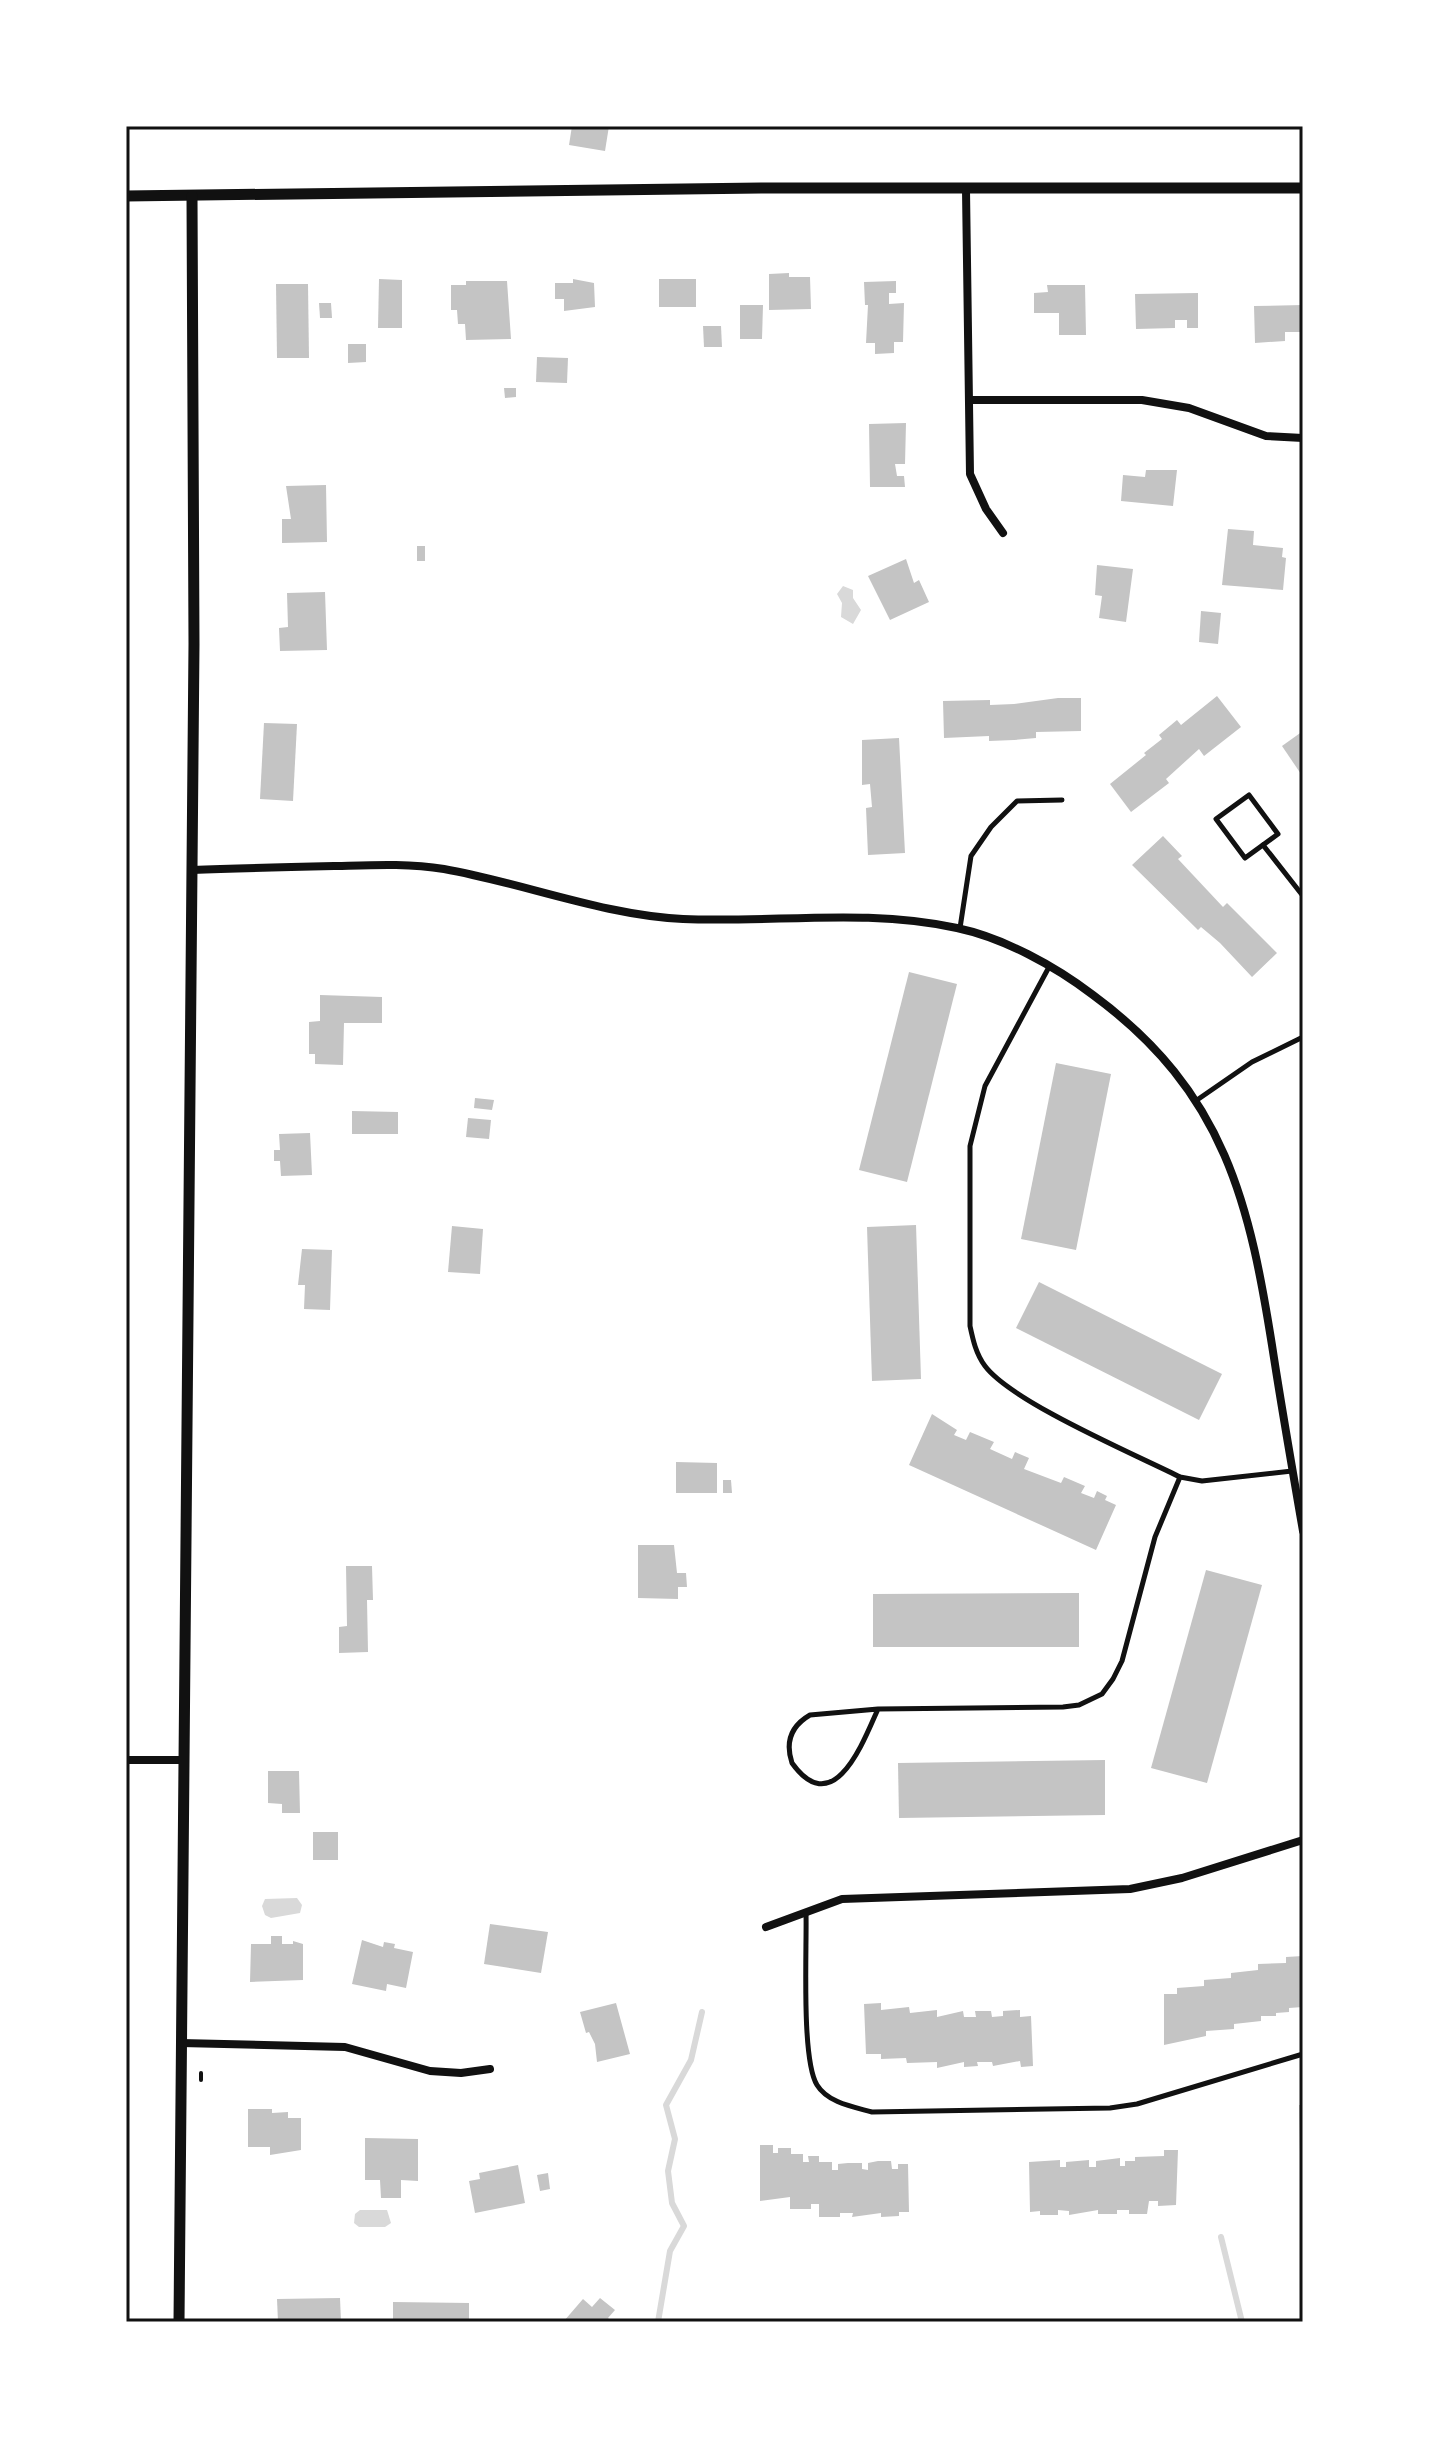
<svg xmlns="http://www.w3.org/2000/svg" width="1429" height="2448" font-family="Bitter,serif">
<style>
.water{fill:#d9d9d9}
.lines{fill:none;stroke-linecap:round;stroke-linejoin:round}
.stream{stroke:#d9d9d9;stroke-width:6}
.building{fill:#c4c4c4}
.path{stroke:#111;stroke-width:4}
.service{stroke:#111;stroke-width:5}
.minor{stroke:#111;stroke-width:8}
.tertiary{stroke:#111;stroke-width:11}
.neatline{fill:none;stroke:#111;stroke-width:3}
</style>
<rect width="100%" height="100%" fill="#fff"/>
<g class="water">
<path d="M 843,586 L 853,590 L 853,598 L 861,610 L 853,624 L 841,617 L 842,603 L 837,594 Z"/>
<path d="M 297,1898 L 302,1905 L 300,1913 L 271,1918 L 265,1915 L 262,1906 L 265,1899 Z"/>
<path d="M 360,2210 L 387,2210 L 391,2223 L 385,2227 L 359,2227 L 354,2223 L 355,2214 Z"/>
</g>
<g class="lines">
<g class="stream">
<path d="M 1221,2237 L 1242,2322"/>
<path d="M 658,2322 L 670,2251 L 684,2226 L 672,2203 L 668,2171 L 675,2139 L 666,2105 L 691,2060 L 702,2012"/>
</g>
</g>
<g class="building">
<path d="M 572,126 L 609,126 L 605,151 L 569,145 Z"/>
<path d="M 789,273 L 789,277 L 810,277 L 811,309 L 769,310 L 769,274 Z"/>
<path d="M 379,279 L 402,280 L 402,328 L 378,328 Z"/>
<path d="M 573,279 L 594,283 L 595,307 L 564,311 L 564,299 L 555,299 L 555,283 L 573,283 Z"/>
<rect x="659" y="279" width="37" height="28"/>
<path d="M 466,281 L 507,281 L 511,339 L 466,340 L 465,324 L 458,324 L 457,310 L 451,310 L 451,285 L 466,285 Z"/>
<path d="M 896,281 L 896,293 L 889,293 L 889,304 L 904,303 L 903,342 L 894,342 L 894,353 L 875,354 L 875,343 L 866,343 L 868,305 L 865,305 L 864,282 Z"/>
<path d="M 276,284 L 308,284 L 309,358 L 277,358 Z"/>
<path d="M 1047,285 L 1085,285 L 1086,335 L 1059,335 L 1059,313 L 1034,313 L 1034,293 L 1048,292 Z"/>
<path d="M 1198,293 L 1198,328 L 1187,328 L 1187,320 L 1175,320 L 1175,328 L 1136,329 L 1135,294 Z"/>
<path d="M 319,303 L 331,303 L 332,318 L 320,318 Z"/>
<path d="M 740,305 L 763,305 L 762,339 L 740,339 Z"/>
<path d="M 1303,305 L 1303,332 L 1285,332 L 1285,341 L 1255,343 L 1254,306 Z"/>
<path d="M 703,326 L 721,326 L 722,347 L 704,347 Z"/>
<path d="M 348,344 L 366,344 L 366,362 L 348,363 Z"/>
<path d="M 537,357 L 568,358 L 567,383 L 536,382 Z"/>
<path d="M 504,388 L 516,388 L 516,397 L 505,398 Z"/>
<path d="M 906,423 L 905,464 L 895,464 L 897,476 L 904,476 L 905,487 L 870,487 L 869,424 Z"/>
<path d="M 1146,470 L 1177,470 L 1173,506 L 1121,501 L 1123,475 L 1145,477 Z"/>
<path d="M 326,485 L 327,542 L 282,543 L 282,519 L 291,519 L 286,486 Z"/>
<path d="M 1228,529 L 1254,531 L 1253,545 L 1283,548 L 1282,557 L 1286,558 L 1283,590 L 1222,585 Z"/>
<rect x="417" y="546" width="8" height="15"/>
<path d="M 906,559 L 914,583 L 919,580 L 929,602 L 890,620 L 868,576 Z"/>
<path d="M 1097,565 L 1133,569 L 1126,622 L 1099,618 L 1102,596 L 1095,595 Z"/>
<path d="M 325,592 L 327,650 L 280,651 L 279,628 L 288,627 L 287,593 Z"/>
<path d="M 1201,611 L 1221,613 L 1218,644 L 1199,642 Z"/>
<path d="M 1217,696 L 1241,727 L 1204,756 L 1199,749 L 1166,779 L 1169,783 L 1131,812 L 1110,784 L 1146,755 L 1144,753 L 1162,739 L 1159,735 L 1177,720 L 1181,725 Z"/>
<path d="M 1058,698 L 1081,698 L 1081,731 L 1036,732 L 1036,738 L 1014,740 L 989,741 L 989,736 L 944,738 L 943,701 L 990,700 L 990,705 L 1014,704 Z"/>
<path d="M 264,723 L 297,724 L 293,801 L 260,799 Z"/>
<path d="M 1303,731 L 1303,777 L 1282,746 Z"/>
<path d="M 899,738 L 905,853 L 868,855 L 866,808 L 872,807 L 870,784 L 862,785 L 862,740 Z"/>
<path d="M 1163,836 L 1182,856 L 1178,859 L 1223,907 L 1227,903 L 1277,953 L 1252,977 L 1220,943 L 1201,927 L 1198,930 L 1132,865 Z"/>
<path d="M 909,972 L 957,984 L 907,1182 L 859,1170 Z"/>
<path d="M 320,995 L 382,997 L 382,1023 L 344,1023 L 343,1065 L 315,1064 L 315,1054 L 309,1054 L 309,1022 L 320,1021 Z"/>
<path d="M 1056,1063 L 1111,1074 L 1076,1250 L 1021,1239 Z"/>
<path d="M 475,1098 L 494,1100 L 492,1110 L 474,1108 Z"/>
<path d="M 352,1111 L 398,1112 L 398,1134 L 352,1134 Z"/>
<path d="M 468,1118 L 491,1120 L 489,1139 L 466,1137 Z"/>
<path d="M 310,1133 L 312,1175 L 281,1176 L 280,1161 L 274,1161 L 274,1150 L 280,1150 L 279,1134 Z"/>
<path d="M 916,1225 L 921,1379 L 872,1381 L 867,1227 Z"/>
<path d="M 452,1226 L 483,1229 L 480,1274 L 448,1272 Z"/>
<path d="M 302,1249 L 332,1250 L 330,1310 L 304,1309 L 305,1285 L 298,1285 Z"/>
<path d="M 1039,1282 L 1222,1374 L 1199,1420 L 1016,1328 Z"/>
<path d="M 932,1414 L 957,1430 L 954,1435 L 966,1440 L 970,1432 L 994,1442 L 990,1449 L 1012,1459 L 1015,1452 L 1029,1458 L 1024,1469 L 1061,1483 L 1064,1477 L 1085,1486 L 1081,1493 L 1094,1498 L 1097,1491 L 1107,1496 L 1105,1500 L 1116,1505 L 1096,1550 L 909,1465 Z"/>
<path d="M 676,1462 L 717,1463 L 717,1493 L 676,1493 Z"/>
<path d="M 723,1480 L 731,1480 L 732,1493 L 723,1493 Z"/>
<path d="M 638,1545 L 674,1545 L 677,1573 L 686,1573 L 687,1587 L 678,1587 L 678,1599 L 638,1598 Z"/>
<path d="M 346,1566 L 372,1566 L 373,1600 L 367,1600 L 368,1652 L 339,1653 L 339,1627 L 347,1626 Z"/>
<path d="M 1206,1570 L 1262,1585 L 1207,1783 L 1151,1768 Z"/>
<path d="M 1079,1593 L 1079,1647 L 873,1647 L 873,1594 Z"/>
<path d="M 1105,1760 L 1105,1815 L 899,1818 L 898,1763 Z"/>
<path d="M 268,1771 L 299,1771 L 300,1813 L 282,1813 L 282,1804 L 268,1803 Z"/>
<rect x="313" y="1832" width="25" height="28"/>
<path d="M 490,1924 L 548,1932 L 541,1973 L 484,1964 Z"/>
<path d="M 271,1936 L 282,1936 L 282,1944 L 293,1944 L 293,1941 L 303,1944 L 303,1980 L 250,1982 L 251,1944 L 271,1944 Z"/>
<path d="M 362,1940 L 383,1947 L 384,1942 L 395,1944 L 394,1948 L 413,1952 L 406,1988 L 387,1984 L 386,1991 L 352,1984 Z"/>
<path d="M 1303,1956 L 1303,2007 L 1289,2008 L 1289,2012 L 1276,2013 L 1276,2016 L 1261,2016 L 1261,2021 L 1234,2024 L 1234,2029 L 1206,2031 L 1206,2036 L 1164,2045 L 1164,1994 L 1177,1994 L 1177,1988 L 1204,1986 L 1204,1980 L 1231,1978 L 1231,1973 L 1258,1970 L 1258,1964 L 1286,1963 L 1286,1957 Z"/>
<path d="M 616,2003 L 630,2054 L 597,2062 L 595,2044 L 589,2032 L 586,2033 L 580,2012 Z"/>
<path d="M 881,2003 L 881,2010 L 909,2007 L 910,2013 L 937,2010 L 937,2017 L 963,2011 L 964,2017 L 976,2017 L 975,2011 L 991,2011 L 992,2017 L 1003,2016 L 1003,2011 L 1020,2010 L 1020,2017 L 1031,2016 L 1033,2066 L 1021,2067 L 1020,2061 L 993,2066 L 992,2062 L 977,2062 L 978,2066 L 964,2067 L 964,2062 L 937,2068 L 937,2062 L 907,2063 L 906,2058 L 881,2059 L 881,2054 L 866,2054 L 864,2004 Z"/>
<path d="M 1299,2105 L 1303,2105 L 1303,2153 L 1300,2153 Z"/>
<path d="M 248,2109 L 272,2109 L 272,2113 L 288,2112 L 288,2118 L 301,2118 L 301,2150 L 270,2155 L 270,2147 L 248,2147 Z"/>
<path d="M 365,2138 L 418,2139 L 418,2181 L 401,2180 L 401,2198 L 381,2198 L 380,2180 L 365,2180 Z"/>
<path d="M 760,2145 L 773,2145 L 773,2153 L 778,2153 L 778,2148 L 791,2148 L 791,2154 L 803,2154 L 803,2162 L 809,2162 L 808,2156 L 819,2156 L 819,2162 L 832,2162 L 832,2170 L 838,2170 L 838,2164 L 848,2163 L 862,2163 L 862,2169 L 868,2170 L 868,2163 L 878,2161 L 891,2161 L 892,2169 L 898,2169 L 898,2164 L 908,2164 L 909,2212 L 899,2212 L 899,2216 L 881,2217 L 881,2213 L 852,2217 L 853,2213 L 840,2213 L 840,2217 L 819,2217 L 819,2204 L 811,2204 L 811,2209 L 790,2209 L 790,2197 L 760,2201 Z"/>
<path d="M 1164,2150 L 1178,2150 L 1176,2205 L 1158,2206 L 1158,2201 L 1149,2201 L 1147,2214 L 1129,2214 L 1129,2210 L 1117,2210 L 1117,2214 L 1098,2214 L 1098,2210 L 1069,2215 L 1069,2211 L 1058,2210 L 1058,2215 L 1040,2215 L 1040,2211 L 1030,2212 L 1029,2162 L 1060,2160 L 1060,2167 L 1066,2167 L 1066,2162 L 1089,2160 L 1089,2167 L 1096,2167 L 1096,2161 L 1120,2158 L 1120,2166 L 1125,2166 L 1125,2161 L 1135,2161 L 1135,2157 L 1164,2156 Z"/>
<path d="M 518,2165 L 525,2203 L 475,2213 L 469,2181 L 480,2179 L 479,2173 Z"/>
<path d="M 548,2173 L 550,2189 L 540,2191 L 537,2175 Z"/>
<path d="M 340,2298 L 341,2322 L 278,2322 L 277,2299 Z"/>
<path d="M 600,2298 L 615,2310 L 608,2318 L 612,2322 L 564,2321 L 583,2299 L 592,2307 Z"/>
<path d="M 393,2302 L 469,2303 L 469,2322 L 393,2322 Z"/>
</g>
<g class="lines">
<path class="path" d="M 201,2080 L 201,2073"/>
<g class="service">
<path d="M 1249,795 L 1278,834 L 1245,858 L 1216,819 Z"/>
<path d="M 1263,845 L 1303,896"/>
<path d="M 960,928 L 971,856 L 991,827 L 1017,801 L 1062,800"/>
<path d="M 1049,967 L 985,1086 L 970,1146 L 970,1326 C 973,1340 976,1354 985,1366 C 1012,1402 1134,1454 1180,1477 L 1202,1481 L 1292,1471"/>
<path d="M 1197,1100 L 1252,1062 L 1303,1037"/>
<path d="M 878,1709 L 810,1715 C 791,1726 785,1742 792,1763 C 834,1822 864,1740 878,1709 L 1063,1707 L 1079,1705 L 1102,1694 L 1113,1679 L 1122,1661 L 1155,1537 L 1180,1477"/>
<path d="M 806,1912 C 807,1947 801,2059 817,2085 C 828,2103 854,2107 872,2112 L 1110,2108 L 1137,2104 L 1303,2054"/>
</g>
<g class="minor">
<path d="M 966,190 L 970,474 L 986,509 L 1003,533"/>
<path d="M 969,400 L 1142,400 L 1189,408 L 1266,436 L 1303,438"/>
<path d="M 192,870 C 240,868 289,867 337,866 C 372,865 408,863 444,869 C 523,883 602,915 683,919 C 774,923 866,908 957,928 C 1004,938 1055,966 1093,995 C 1226,1093 1250,1203 1274,1358 C 1283,1416 1293,1473 1303,1531"/>
<path d="M 126,1760 L 183,1760"/>
<path d="M 766,1927 L 842,1899 L 1130,1889 L 1182,1878 L 1303,1840"/>
<path d="M 181,2043 L 345,2047 L 430,2071 L 461,2073 L 490,2069"/>
</g>
<g class="tertiary">
<path d="M 126,196 L 761,188 L 1303,188"/>
<path d="M 179,2322 L 194,644 L 192,196"/>
</g>
</g>
<rect width="1429" height="2448" fill="none" stroke="#ffffff" stroke-width="256"/>
<rect x="128" y="128" width="1173" height="2192" class="neatline"/>
</svg>
